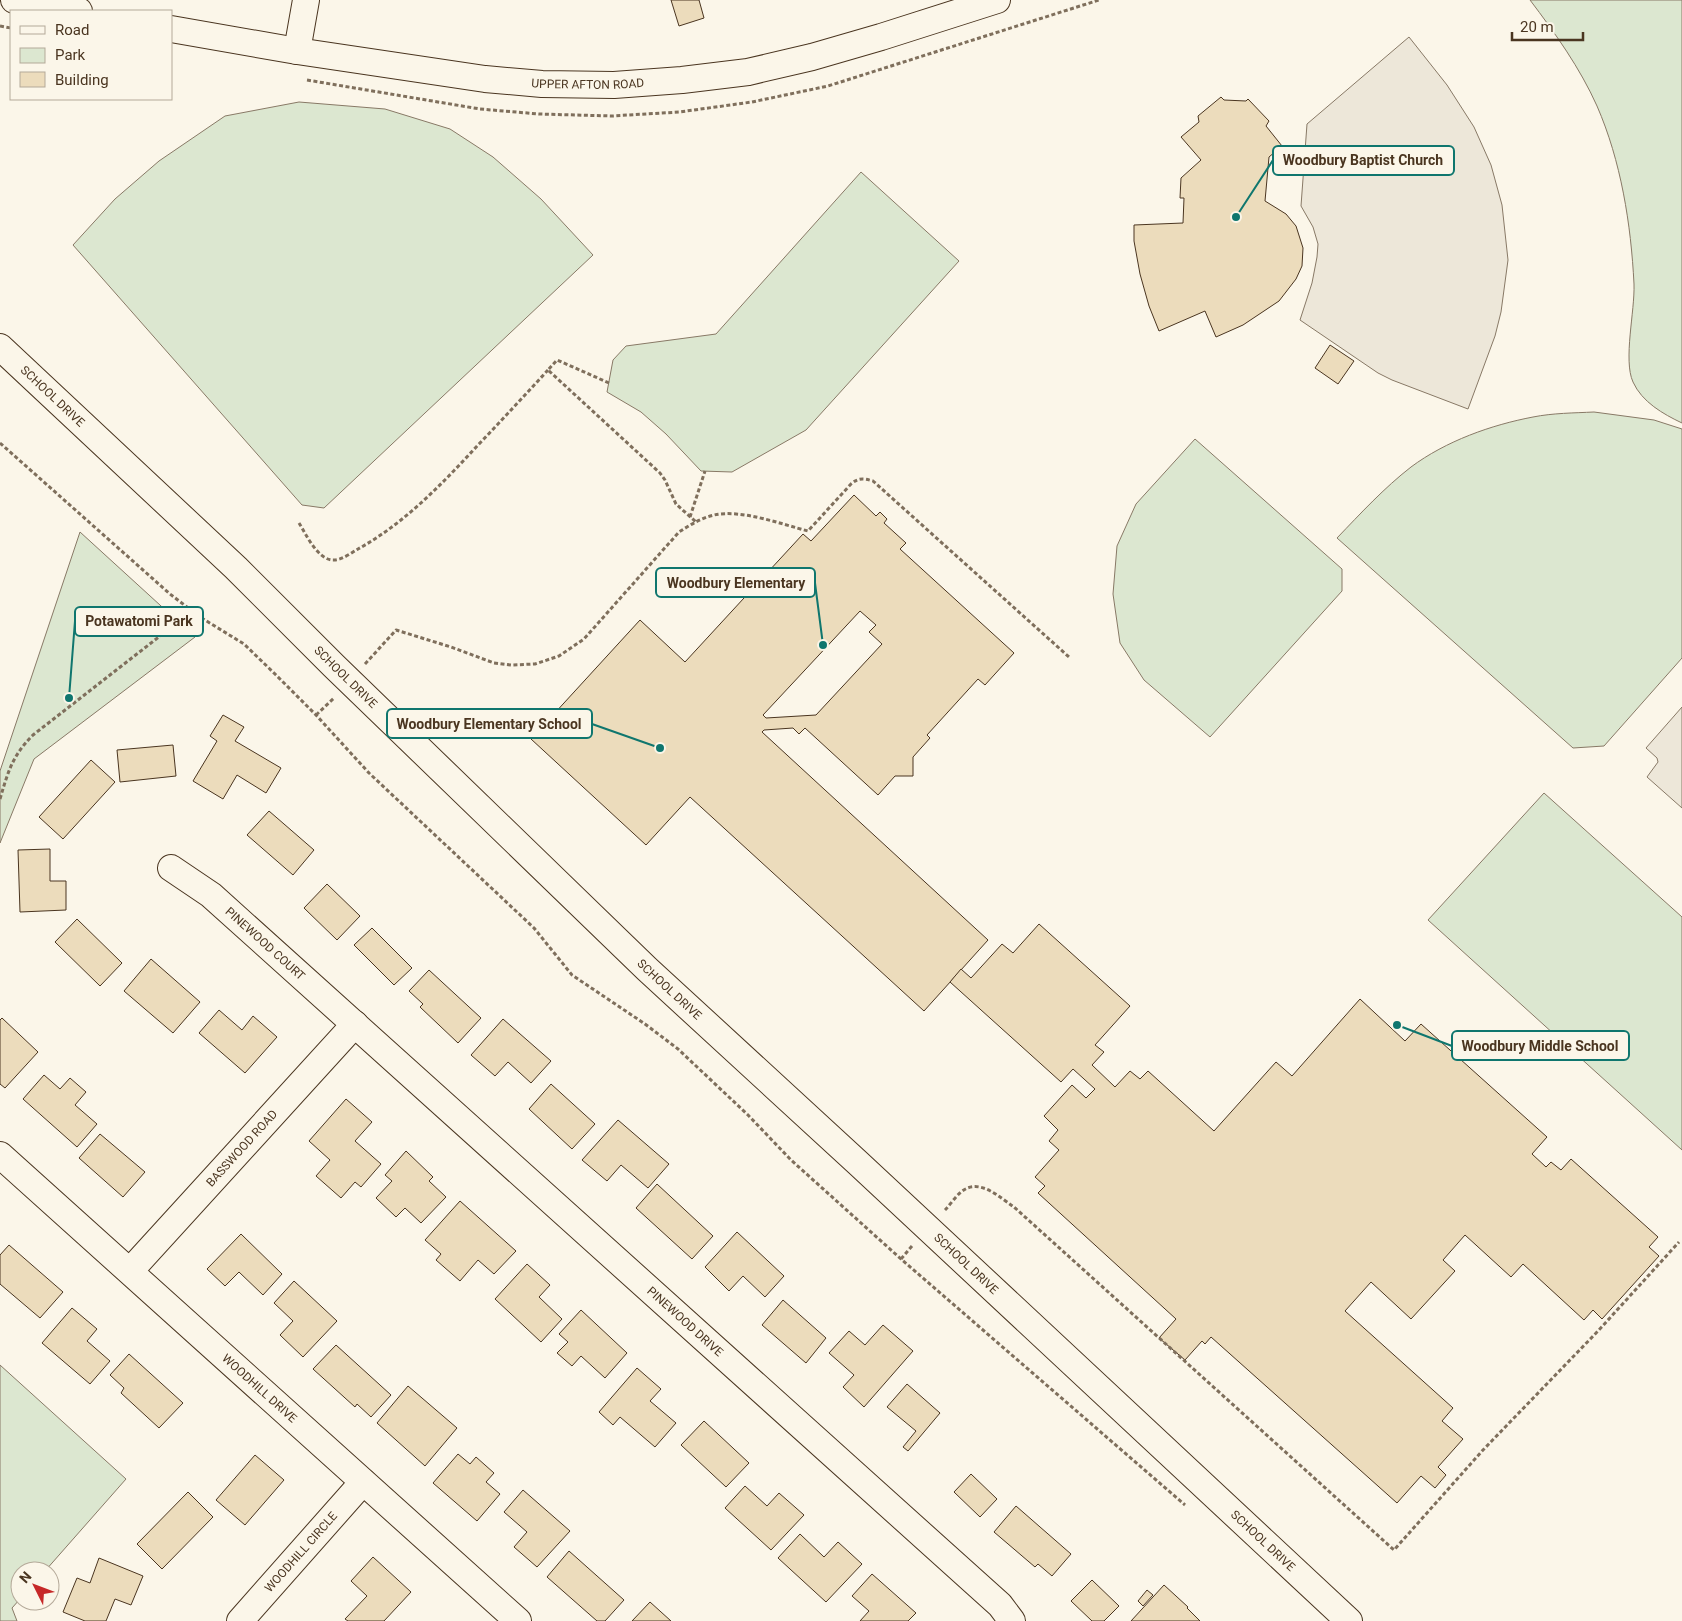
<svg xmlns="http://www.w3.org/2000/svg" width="1682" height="1621" font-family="Roboto,sans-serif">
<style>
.green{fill:#dce7d0;stroke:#887966}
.parking{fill:#ede7d9;stroke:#887966}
.building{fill:#ecdcbc;stroke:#4a3520;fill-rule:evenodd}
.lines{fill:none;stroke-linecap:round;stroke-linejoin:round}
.minor-casing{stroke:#4a3520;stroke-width:28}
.path{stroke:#7f6f5c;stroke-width:3;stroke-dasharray:4 2.5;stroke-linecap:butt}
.minor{stroke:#fbf6e9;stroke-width:26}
.labels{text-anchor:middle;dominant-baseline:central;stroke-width:4;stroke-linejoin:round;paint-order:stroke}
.street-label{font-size:12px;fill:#4a3520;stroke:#fbf6e9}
.leader{fill:none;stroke:#0f766e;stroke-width:2}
.callout-dot{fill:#0f766e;stroke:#fbf6e9;stroke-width:2}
.callout{fill:#fbf6e9;stroke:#0f766e;stroke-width:2}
.callout-label{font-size:14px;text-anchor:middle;font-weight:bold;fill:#4a3520}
</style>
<rect width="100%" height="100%" fill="#fbf6e9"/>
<g class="green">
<path d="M 1530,0 L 1682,0 L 1682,423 C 1663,414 1642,402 1633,382 C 1623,360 1635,311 1634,284 C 1631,224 1621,161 1597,106 C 1580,68 1555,33 1530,0 Z"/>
<path d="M 299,102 L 385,109 L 450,129 L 493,157 L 541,199 L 593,255 L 324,508 L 302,505 L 73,245 L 115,199 L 159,161 L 225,116 Z"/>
<path d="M 861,172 L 959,261 L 806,430 L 732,472 L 701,471 L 666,434 L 641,412 L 607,392 L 613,360 L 626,346 L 716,334 Z"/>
<path d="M 1594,412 L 1654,420 L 1682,429 L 1682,658 L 1604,746 L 1573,748 L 1337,538 C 1361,513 1384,488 1411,467 C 1446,441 1491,425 1533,417 C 1553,413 1574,413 1594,412 Z"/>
<path d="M 1195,439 L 1342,569 L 1342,591 L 1210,737 L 1144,680 L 1120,643 L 1113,594 L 1117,546 L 1136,504 Z"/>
<path d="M 80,532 L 195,637 L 34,759 L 0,843 L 0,771 Z"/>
<path d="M 1544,793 L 1682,917 L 1682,1150 L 1428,920 Z"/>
<path d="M 0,1365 L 126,1479 L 45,1571 L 20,1571 L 20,1599 L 12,1608 L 17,1621 L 0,1621 Z"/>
</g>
<g class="parking">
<path d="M 1409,37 L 1447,85 L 1474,127 L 1491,165 L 1502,205 L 1508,260 L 1501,312 L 1495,336 L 1468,409 L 1392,380 L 1378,373 L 1300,320 L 1312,283 L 1317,257 L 1318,244 L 1313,227 L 1301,206 L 1307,124 Z"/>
<path d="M 1682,707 L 1682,808 L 1647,777 L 1658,762 L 1657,758 L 1646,748 Z"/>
</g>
<g class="building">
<path d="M 671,0 L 699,0 L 704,18 L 679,26 Z"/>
<path d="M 1221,97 L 1224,100 L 1246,101 L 1248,99 L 1269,121 L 1266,126 L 1282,146 L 1269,157 L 1265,201 L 1286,214 L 1296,226 L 1303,248 L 1302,266 L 1296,279 L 1279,301 L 1243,325 L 1216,337 L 1205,311 L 1159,331 L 1149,306 L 1140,274 L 1134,241 L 1134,225 L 1183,223 L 1184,198 L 1180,198 L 1181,178 L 1201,160 L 1181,137 L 1199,122 L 1198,116 Z"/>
<path d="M 1330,345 L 1354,361 L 1338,384 L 1315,368 Z"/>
<path d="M 854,495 L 876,516 L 880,512 L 887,519 L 884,523 L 906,543 L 900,549 L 1014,653 L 985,685 L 978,679 L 927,735 L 930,738 L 913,757 L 913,776 L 895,776 L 878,795 L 805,728 L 799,734 L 793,728 L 764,730 L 762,732 L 988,940 L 924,1011 L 690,797 L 646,845 L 531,739 L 640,620 L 685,662 L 803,534 L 811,541 ZM 860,611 L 876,625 L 869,632 L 882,644 L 816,715 L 766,718 L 763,715 Z"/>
<path d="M 223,715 L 244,727 L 235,741 L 281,768 L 266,793 L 237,775 L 223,799 L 193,781 L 217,741 L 210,736 Z"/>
<path d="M 173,745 L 176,776 L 120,782 L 117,750 Z"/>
<path d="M 91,760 L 115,782 L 63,839 L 39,817 Z"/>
<path d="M 269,811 L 314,850 L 293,875 L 247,835 Z"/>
<path d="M 50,849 L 50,881 L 66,881 L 66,910 L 20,912 L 18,850 Z"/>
<path d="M 327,884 L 360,916 L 337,940 L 304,908 Z"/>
<path d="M 77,919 L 122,963 L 100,986 L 55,942 Z"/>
<path d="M 1039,924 L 1130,1006 L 1095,1045 L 1104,1052 L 1092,1065 L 1115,1087 L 1130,1071 L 1140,1079 L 1148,1071 L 1214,1131 L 1276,1062 L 1292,1076 L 1360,999 L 1405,1041 L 1421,1024 L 1547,1137 L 1532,1154 L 1546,1167 L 1551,1162 L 1561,1170 L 1571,1159 L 1658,1237 L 1649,1247 L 1659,1256 L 1602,1319 L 1593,1310 L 1584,1320 L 1523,1264 L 1511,1277 L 1465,1235 L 1443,1260 L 1455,1271 L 1411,1319 L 1371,1282 L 1345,1311 L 1453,1408 L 1442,1421 L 1463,1439 L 1438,1467 L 1446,1475 L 1435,1488 L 1421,1476 L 1397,1503 L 1211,1337 L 1205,1344 L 1202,1341 L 1185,1360 L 1159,1338 L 1176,1319 L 1038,1193 L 1045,1186 L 1035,1177 L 1059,1150 L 1049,1141 L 1058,1130 L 1044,1116 L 1072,1085 L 1086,1098 L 1095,1089 L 1073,1069 L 1061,1082 L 950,982 L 961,969 L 971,978 L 1002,944 L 1013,953 Z"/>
<path d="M 372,928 L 412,968 L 394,985 L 354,945 Z"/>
<path d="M 151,959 L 200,1002 L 173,1033 L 124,991 Z"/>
<path d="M 429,970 L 481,1018 L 458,1043 L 420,1007 L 423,1004 L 409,991 Z"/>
<path d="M 219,1010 L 242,1030 L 253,1016 L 277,1037 L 245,1073 L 199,1033 Z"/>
<path d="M 2,1018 L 38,1052 L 5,1088 L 0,1084 L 0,1020 Z"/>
<path d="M 503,1019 L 551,1061 L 531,1083 L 508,1062 L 495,1076 L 471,1055 Z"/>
<path d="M 44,1075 L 60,1089 L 70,1078 L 86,1092 L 75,1105 L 97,1124 L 77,1147 L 23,1099 Z"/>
<path d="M 551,1084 L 595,1124 L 572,1149 L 529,1109 Z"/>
<path d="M 346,1099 L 372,1122 L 355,1141 L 381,1164 L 361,1187 L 355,1182 L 341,1198 L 316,1176 L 330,1160 L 309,1141 Z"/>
<path d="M 618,1120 L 669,1164 L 648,1188 L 621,1165 L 607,1181 L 582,1160 Z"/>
<path d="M 100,1134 L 145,1172 L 123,1197 L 79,1158 Z"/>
<path d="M 406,1151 L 433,1177 L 429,1181 L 446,1197 L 421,1223 L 405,1208 L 396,1217 L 376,1198 L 392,1181 L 385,1175 Z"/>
<path d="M 657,1184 L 713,1236 L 692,1259 L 636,1208 Z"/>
<path d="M 460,1201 L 516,1251 L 494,1274 L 478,1260 L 460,1281 L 436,1260 L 441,1254 L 425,1240 Z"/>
<path d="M 737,1232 L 784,1276 L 765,1297 L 743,1276 L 729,1291 L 705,1267 Z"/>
<path d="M 241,1234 L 282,1274 L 263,1295 L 239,1272 L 225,1286 L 207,1269 Z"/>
<path d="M 9,1245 L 63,1292 L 40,1318 L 0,1284 L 0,1255 Z"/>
<path d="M 527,1264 L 550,1285 L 539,1297 L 562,1319 L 541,1342 L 495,1299 Z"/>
<path d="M 294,1281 L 337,1321 L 303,1357 L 280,1335 L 293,1321 L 274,1303 Z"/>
<path d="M 783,1300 L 826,1338 L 806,1363 L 762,1325 Z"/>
<path d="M 72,1308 L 97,1329 L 87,1341 L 110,1361 L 90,1384 L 42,1343 Z"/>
<path d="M 581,1310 L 627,1353 L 605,1378 L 581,1356 L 572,1366 L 557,1353 L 568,1342 L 559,1334 Z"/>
<path d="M 883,1325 L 913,1351 L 864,1407 L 843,1387 L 854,1375 L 829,1353 L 849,1331 L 865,1345 Z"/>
<path d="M 336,1345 L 391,1395 L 371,1417 L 357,1404 L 355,1407 L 313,1369 Z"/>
<path d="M 129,1354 L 183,1403 L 159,1428 L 121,1393 L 124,1388 L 110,1375 Z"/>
<path d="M 637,1368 L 661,1389 L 650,1401 L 676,1423 L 655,1447 L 620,1417 L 613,1425 L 599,1412 Z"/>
<path d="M 907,1384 L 940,1413 L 908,1451 L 903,1447 L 916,1431 L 887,1407 Z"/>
<path d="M 408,1386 L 457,1428 L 425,1466 L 377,1423 Z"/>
<path d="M 704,1421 L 749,1463 L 726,1487 L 681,1445 Z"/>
<path d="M 458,1454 L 470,1464 L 476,1457 L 494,1473 L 486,1482 L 500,1494 L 477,1521 L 433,1483 Z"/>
<path d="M 255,1455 L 284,1480 L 245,1525 L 216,1500 Z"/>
<path d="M 971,1474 L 997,1499 L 980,1517 L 954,1492 Z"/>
<path d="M 745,1486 L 767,1506 L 779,1493 L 804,1515 L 771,1550 L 725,1508 Z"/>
<path d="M 523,1490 L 570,1531 L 537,1567 L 514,1547 L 527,1532 L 504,1512 Z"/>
<path d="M 188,1492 L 213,1517 L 162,1569 L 137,1544 Z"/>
<path d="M 1016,1506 L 1071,1554 L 1052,1576 L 1038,1564 L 1035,1567 L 994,1532 Z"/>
<path d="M 800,1534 L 824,1557 L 838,1542 L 862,1564 L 826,1602 L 778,1558 Z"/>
<path d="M 569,1551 L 624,1600 L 605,1621 L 597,1621 L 547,1577 Z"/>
<path d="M 373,1557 L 411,1592 L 384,1621 L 348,1621 L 345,1619 L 367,1596 L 351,1581 Z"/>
<path d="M 99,1558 L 143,1576 L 131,1605 L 115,1599 L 106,1621 L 85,1621 L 63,1612 L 77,1578 L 90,1583 Z"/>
<path d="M 872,1574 L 916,1613 L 908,1621 L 860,1621 L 869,1611 L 852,1596 Z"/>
<path d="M 1092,1580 L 1119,1606 L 1104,1621 L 1092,1621 L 1071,1601 Z"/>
<path d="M 1164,1585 L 1188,1607 L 1187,1608 L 1200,1621 L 1131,1621 Z"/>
<path d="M 1147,1590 L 1153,1595 L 1143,1606 L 1138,1601 Z"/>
<path d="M 650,1602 L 671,1621 L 632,1621 Z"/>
</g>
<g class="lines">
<defs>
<g id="minor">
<path d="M 14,0 L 79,11"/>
<path id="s1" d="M 171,29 L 297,51 L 485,79 L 542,84 L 614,85 L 682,80 L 748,72 L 812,57 L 881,37 L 997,0"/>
<path d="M 297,51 L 306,0"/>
<path id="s2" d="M 0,347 L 236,568 L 334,666 L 647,969 L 858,1163 L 1349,1621"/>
<path id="s3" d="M 171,868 L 211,895 L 1000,1605 L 1012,1621"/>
<path id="s4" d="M 0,1155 L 518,1621"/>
<path id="s5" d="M 130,1271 L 355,1024"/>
<path id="s6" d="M 240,1621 L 363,1482"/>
</g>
</defs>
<use href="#minor" class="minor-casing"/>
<g class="path">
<path d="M 0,26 L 11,28"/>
<path d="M 307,80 L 480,109 L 539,114 L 612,116 L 679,112 L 752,102 L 828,86 L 1099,0"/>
<path d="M 609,383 L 557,360 L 548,370 L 660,473 L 665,480 L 676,504 L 696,522"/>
<path d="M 0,443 L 170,594 L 200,617 L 244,644 L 275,674 L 316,715 L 369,773 L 534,928 L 572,975 L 645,1024 L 678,1049 L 748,1115 L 791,1160 L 901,1259 L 1185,1505"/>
<path d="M 690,517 L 705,471"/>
<path d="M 299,523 C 306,534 318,561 334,560 C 342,560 351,553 358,549 C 405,523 442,484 478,445 C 502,420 525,395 548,370"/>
<path d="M 365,664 L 396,630 L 451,647 L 494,663 L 511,665 L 535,664 L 559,656 L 584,639 L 679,532 C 690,525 701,518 714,515 C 741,509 781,524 808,531 L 851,484 C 858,478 863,478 873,481 L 1069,657"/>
<path d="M 316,715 L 334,698"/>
<path d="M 0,799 C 8,772 12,756 33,735 L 169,629 L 200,617"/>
<path d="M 945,1210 C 950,1205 955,1197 961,1192 C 979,1177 999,1197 1014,1207 L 1394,1550 L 1483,1450 L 1598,1331 L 1679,1242"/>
<path d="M 901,1259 L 912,1246"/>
</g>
<use href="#minor" class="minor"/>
</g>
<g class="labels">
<g class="street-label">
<text stroke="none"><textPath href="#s1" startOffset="421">UPPER AFTON ROAD</textPath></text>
<text stroke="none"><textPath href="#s2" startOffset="72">SCHOOL DRIVE</textPath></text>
<text stroke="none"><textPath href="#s2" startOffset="478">SCHOOL DRIVE</textPath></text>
<text stroke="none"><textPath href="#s3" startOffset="121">PINEWOOD COURT</textPath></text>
<text stroke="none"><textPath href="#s2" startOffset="928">SCHOOL DRIVE</textPath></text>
<text stroke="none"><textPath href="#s5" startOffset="166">BASSWOOD ROAD</textPath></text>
<text stroke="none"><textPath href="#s2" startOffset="1332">SCHOOL DRIVE</textPath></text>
<text stroke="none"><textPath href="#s3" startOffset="686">PINEWOOD DRIVE</textPath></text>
<text stroke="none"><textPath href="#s4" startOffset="349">WOODHILL DRIVE</textPath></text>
<text stroke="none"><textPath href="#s2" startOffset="1738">SCHOOL DRIVE</textPath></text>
<text stroke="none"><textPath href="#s6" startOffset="92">WOODHILL CIRCLE</textPath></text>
</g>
</g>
<path class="leader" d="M1236 217L1273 160M823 645L815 583M69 698L75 621M660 748L592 724M1397 1025L1452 1046"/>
<g class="callout-dot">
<circle cx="1236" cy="217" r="5"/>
<circle cx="823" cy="645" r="5"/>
<circle cx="69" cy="698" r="5"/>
<circle cx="660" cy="748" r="5"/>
<circle cx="1397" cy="1025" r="5"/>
</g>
<g class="callout">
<rect x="1273" y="146" width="181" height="29" rx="5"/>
<rect x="656" y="568" width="159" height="29" rx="5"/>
<rect x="75" y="607" width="128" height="29" rx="5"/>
<rect x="387" y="709" width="205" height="29" rx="5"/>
<rect x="1452" y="1031" width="177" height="29" rx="5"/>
</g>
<g class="callout-label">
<text x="1363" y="165">Woodbury Baptist Church</text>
<text x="736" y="588">Woodbury Elementary</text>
<text x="139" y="626">Potawatomi Park</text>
<text x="489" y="729">Woodbury Elementary School</text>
<text x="1540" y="1051">Woodbury Middle School</text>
</g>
<rect x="10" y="10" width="162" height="90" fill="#fbf6e9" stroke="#b4a999"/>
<rect x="20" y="26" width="25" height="8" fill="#fbf6e9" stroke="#b4a999"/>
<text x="55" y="35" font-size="15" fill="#4a3520">Road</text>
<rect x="20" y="48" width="25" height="15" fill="#dce7d0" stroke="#b4a999"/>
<text x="55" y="60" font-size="15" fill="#4a3520">Park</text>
<rect x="20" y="72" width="25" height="15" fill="#ecdcbc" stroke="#b4a999"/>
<text x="55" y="85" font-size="15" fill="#4a3520">Building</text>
<g transform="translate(35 1586) rotate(312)"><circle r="24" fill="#fbf6e9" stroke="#b4a999"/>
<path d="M0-4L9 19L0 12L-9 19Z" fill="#c62828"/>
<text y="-8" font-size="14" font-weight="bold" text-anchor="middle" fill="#4a3520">N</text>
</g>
<path d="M1512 32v8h71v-8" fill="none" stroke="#4a3520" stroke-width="2.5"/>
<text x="1520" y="32" font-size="15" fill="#4a3520" stroke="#fbf6e9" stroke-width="4" paint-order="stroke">20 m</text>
</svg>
